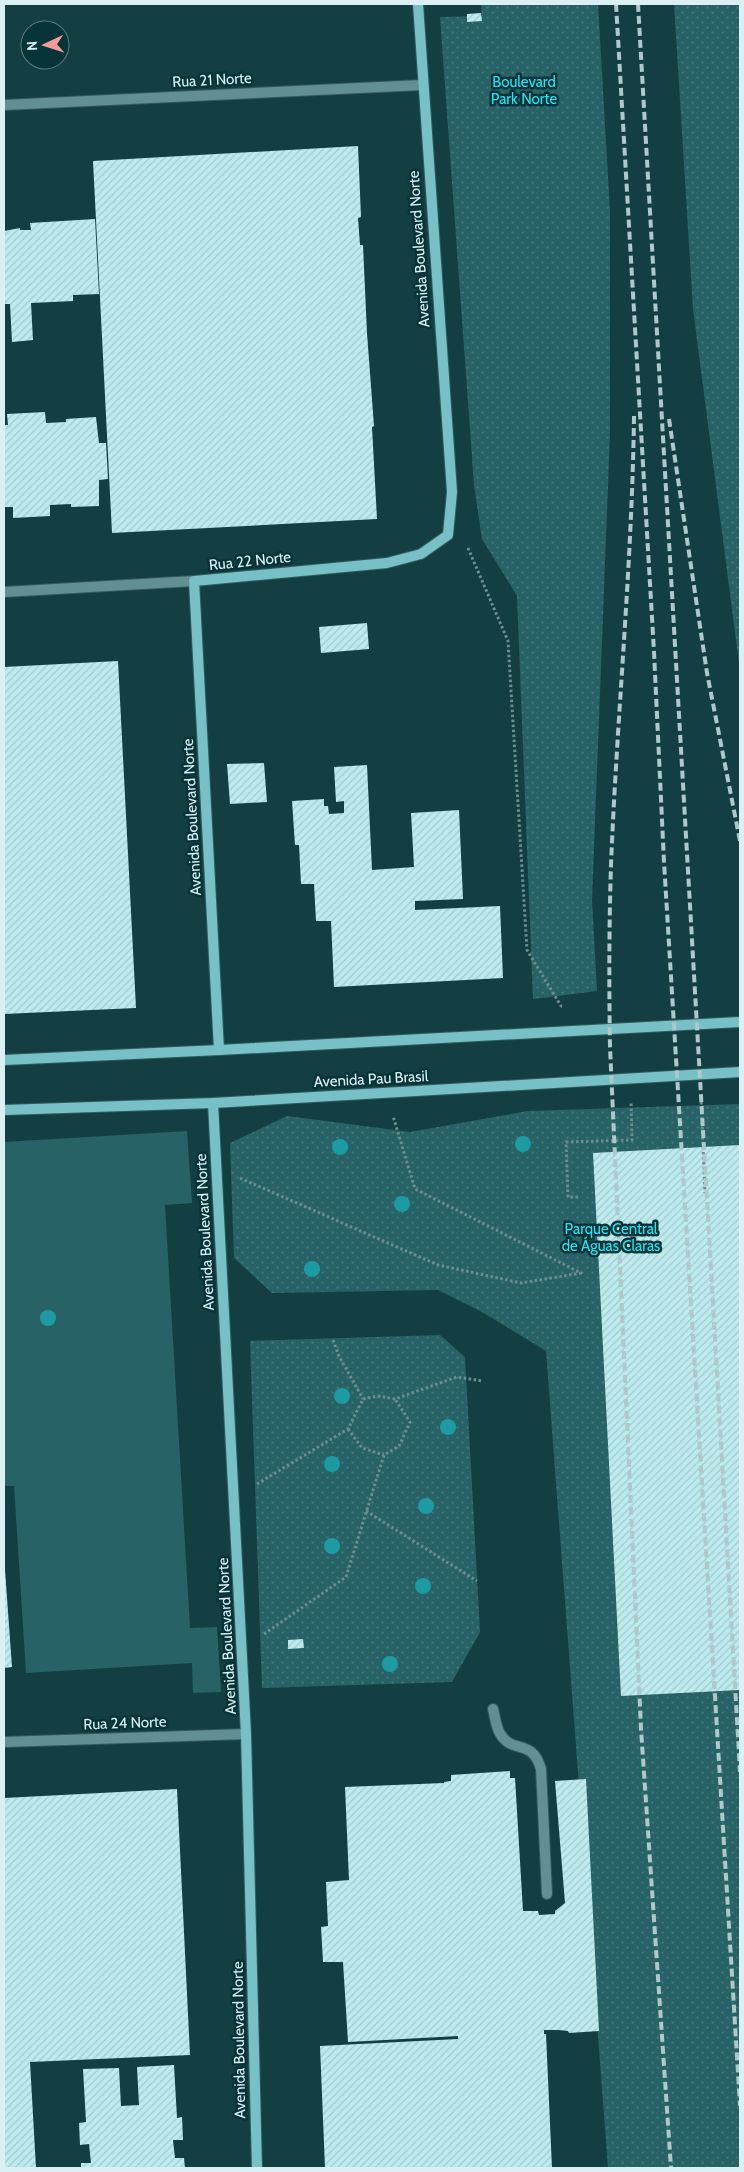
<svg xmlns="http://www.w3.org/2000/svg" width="744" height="2172" font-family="Cabin,sans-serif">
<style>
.grass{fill:#276267}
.park{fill:url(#park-dots)}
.building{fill:url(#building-hatch)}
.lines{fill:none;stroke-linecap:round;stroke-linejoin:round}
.lane-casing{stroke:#345b5e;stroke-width:12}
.street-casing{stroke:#345b5e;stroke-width:12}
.secondary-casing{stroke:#345b5e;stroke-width:12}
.path{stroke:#6c8e90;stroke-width:3;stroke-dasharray:2.5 2.5;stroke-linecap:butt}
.lane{stroke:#628f92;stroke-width:10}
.street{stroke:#628f92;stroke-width:10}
.secondary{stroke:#76c0c6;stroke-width:10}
.rail{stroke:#aec8cb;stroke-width:4;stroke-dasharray:8 4;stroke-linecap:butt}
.tree{fill:#1d9ba3}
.labels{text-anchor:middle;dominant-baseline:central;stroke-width:5;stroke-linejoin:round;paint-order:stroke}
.street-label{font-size:15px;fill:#daf0f2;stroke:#073438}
.park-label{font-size:15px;fill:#24e6f3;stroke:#073438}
</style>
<defs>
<pattern id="park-dots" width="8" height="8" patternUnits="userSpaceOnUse" patternTransform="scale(1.25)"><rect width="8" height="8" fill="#276267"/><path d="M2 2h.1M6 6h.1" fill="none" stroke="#46797d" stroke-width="1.8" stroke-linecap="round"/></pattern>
<pattern id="building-hatch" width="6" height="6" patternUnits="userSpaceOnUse" patternTransform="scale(1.25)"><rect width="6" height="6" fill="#bdebee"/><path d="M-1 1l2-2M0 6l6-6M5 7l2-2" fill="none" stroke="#a4cacd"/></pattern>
</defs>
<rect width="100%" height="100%" fill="#143f42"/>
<path class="grass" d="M 187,1131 L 192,1203 L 165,1205 L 190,1628 L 217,1627 L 221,1692 L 193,1693 L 192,1663 L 26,1673 L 14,1486 L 4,1486 L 4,1142 Z"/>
<g class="park">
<path d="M 481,4 L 598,4 L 610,211 L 610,434 L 592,900 L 597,991 L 533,999 L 517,596 L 482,539 L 474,485 L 440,17 L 482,16 Z"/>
<path d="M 674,4 L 740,4 L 740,671 L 693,309 Z"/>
<path d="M 740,1104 L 740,2168 L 608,2168 L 546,1351 L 482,1312 L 438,1290 L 272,1293 L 234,1258 L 230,1143 L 287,1116 L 410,1132 L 528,1111 Z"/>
<path d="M 440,1335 L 465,1357 L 480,1632 L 452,1682 L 262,1688 L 250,1341 Z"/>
</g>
<g class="building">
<path d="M 481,13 L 482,21 L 467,22 L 467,14 Z"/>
<path d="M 358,146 L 361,217 L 358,218 L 360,245 L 363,245 L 367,333 L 374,426 L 372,427 L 377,519 L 112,533 L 93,161 Z"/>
<path d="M 95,219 L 99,294 L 73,295 L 73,301 L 31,303 L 33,340 L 12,342 L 10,304 L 4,304 L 4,231 L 20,228 L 20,230 L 31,230 L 30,223 Z"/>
<path d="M 45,412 L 46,423 L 66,422 L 66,419 L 96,417 L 99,443 L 106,443 L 108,479 L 99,480 L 99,506 L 71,507 L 71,504 L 50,505 L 50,516 L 13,518 L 13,507 L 4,507 L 4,425 L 8,425 L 7,414 Z"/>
<path d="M 367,623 L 369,649 L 321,653 L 319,627 Z"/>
<path d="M 118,661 L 136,1008 L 4,1014 L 4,667 Z"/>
<path d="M 264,763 L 267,802 L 230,804 L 227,764 Z"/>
<path d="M 367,765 L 372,870 L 414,867 L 411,813 L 459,810 L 463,899 L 415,901 L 415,910 L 500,906 L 503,978 L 334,987 L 331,921 L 316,921 L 314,884 L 301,884 L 299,845 L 295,845 L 292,801 L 324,799 L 324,806 L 328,806 L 329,814 L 344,813 L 344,801 L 336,802 L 334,767 Z"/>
<path d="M 740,1145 L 740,1690 L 621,1696 L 593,1153 Z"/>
<path d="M 4,1556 L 12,1667 L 4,1668 Z"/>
<path d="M 303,1639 L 304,1648 L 288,1649 L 288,1640 Z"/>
<path d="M 510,1771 L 510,1778 L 515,1778 L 523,1911 L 538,1911 L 539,1915 L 555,1914 L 555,1911 L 565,1903 L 555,1781 L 586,1779 L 599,2031 L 569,2033 L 568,2031 L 559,2030 L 544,2030 L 544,2034 L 546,2034 L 552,2168 L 325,2168 L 320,2046 L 458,2039 L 458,2036 L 348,2042 L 343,1962 L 323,1962 L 321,1927 L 328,1926 L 326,1882 L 349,1880 L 345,1787 L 444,1783 L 444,1782 L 451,1781 L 451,1775 Z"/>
<path d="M 177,1789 L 190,2055 L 30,2062 L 36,2168 L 4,2168 L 4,1798 Z"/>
<path d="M 174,2065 L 177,2118 L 182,2117 L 183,2140 L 173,2140 L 175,2158 L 184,2158 L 185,2168 L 81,2168 L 81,2163 L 91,2163 L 89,2144 L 80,2145 L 79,2123 L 86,2122 L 83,2069 L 119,2068 L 121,2106 L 139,2105 L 137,2067 Z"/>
</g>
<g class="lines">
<defs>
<path id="lane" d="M 493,1709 C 495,1716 496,1729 501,1735 C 513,1754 532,1738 541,1769 L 547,1894"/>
<g id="street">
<path d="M 4,105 L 422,85"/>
<path d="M 4,592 L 194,581"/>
<path d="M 4,1742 L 246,1734"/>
</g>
<g id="secondary">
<path d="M 219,1050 L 194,581 L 387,563 L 421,554 L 448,535 L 452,492 L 418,4"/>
<path d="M 4,1060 L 219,1050 L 740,1022"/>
<path d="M 213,1103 L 246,1734 L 257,2168"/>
<path d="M 4,1110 L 213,1103 L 740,1072"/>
</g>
</defs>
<use href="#lane" class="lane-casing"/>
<use href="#street" class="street-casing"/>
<use href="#secondary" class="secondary-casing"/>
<g class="path">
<path d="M 468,548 L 508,641 L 527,950 L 561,1006 L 563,1006"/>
<path d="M 701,1097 L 705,1193"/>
<path d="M 240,1178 L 438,1265 L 521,1283 L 581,1273 L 415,1189 L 393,1116"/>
<path d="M 578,1197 L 568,1197 L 566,1142 L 632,1140 L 631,1101"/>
<path d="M 333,1340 L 339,1356 L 363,1399"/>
<path d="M 348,1429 L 362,1448 L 384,1455"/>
<path d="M 257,1484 L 348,1429 L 363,1399 L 378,1396 L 395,1399 L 457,1377 L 483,1381"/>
<path d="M 366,1511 L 477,1581"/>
<path d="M 264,1634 L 346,1577 L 384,1455 L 399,1446 L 410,1422 L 395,1399"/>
</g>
<use href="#lane" class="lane"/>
<use href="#street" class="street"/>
<use href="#secondary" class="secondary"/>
<g class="rail">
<path d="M 616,4 L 654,652 L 664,862 L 740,2106"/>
<path d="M 638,4 L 740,1772"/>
<path d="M 634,416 C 632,566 617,715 611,865 C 609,926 609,986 610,1047 L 641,1729 L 671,2168"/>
<path d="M 669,419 L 707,673 L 740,841"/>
</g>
</g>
<g class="tree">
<circle cx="523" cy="1144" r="8"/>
<circle cx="340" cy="1147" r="8"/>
<circle cx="402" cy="1204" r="8"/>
<circle cx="312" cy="1269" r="8"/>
<circle cx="48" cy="1318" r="8"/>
<circle cx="342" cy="1396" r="8"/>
<circle cx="448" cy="1427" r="8"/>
<circle cx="332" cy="1464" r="8"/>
<circle cx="426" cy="1506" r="8"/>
<circle cx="332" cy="1546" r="8"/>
<circle cx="423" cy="1586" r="8"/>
<circle cx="390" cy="1664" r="8"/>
</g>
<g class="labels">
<g class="street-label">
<text transform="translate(212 80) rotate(-3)">Rua 21 Norte</text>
<text transform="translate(419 249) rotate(-94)">Avenida Boulevard Norte</text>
<text transform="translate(250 561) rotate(-6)">Rua 22 Norte</text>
<text transform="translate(192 817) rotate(-93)">Avenida Boulevard Norte</text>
<text transform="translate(371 1079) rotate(-3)">Avenida Pau Brasil</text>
<text transform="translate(205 1232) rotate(-93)">Avenida Boulevard Norte</text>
<text transform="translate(227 1636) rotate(-93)">Avenida Boulevard Norte</text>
<text transform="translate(125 1723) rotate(-2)">Rua 24 Norte</text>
<text transform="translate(239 2040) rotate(-91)">Avenida Boulevard Norte</text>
</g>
<g class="park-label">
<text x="524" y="82">Boulevard<tspan x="524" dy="17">Park Norte</tspan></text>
<text x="611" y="1229">Parque Central<tspan x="611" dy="17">de Águas Claras</tspan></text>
</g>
</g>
<rect width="744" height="2172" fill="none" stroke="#daf0f2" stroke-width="10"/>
<g transform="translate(45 45) rotate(266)"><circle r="24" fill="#073438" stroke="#5b7f82"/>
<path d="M0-4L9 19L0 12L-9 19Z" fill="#f59b97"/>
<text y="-8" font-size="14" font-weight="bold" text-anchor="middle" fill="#daf0f2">N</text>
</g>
</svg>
